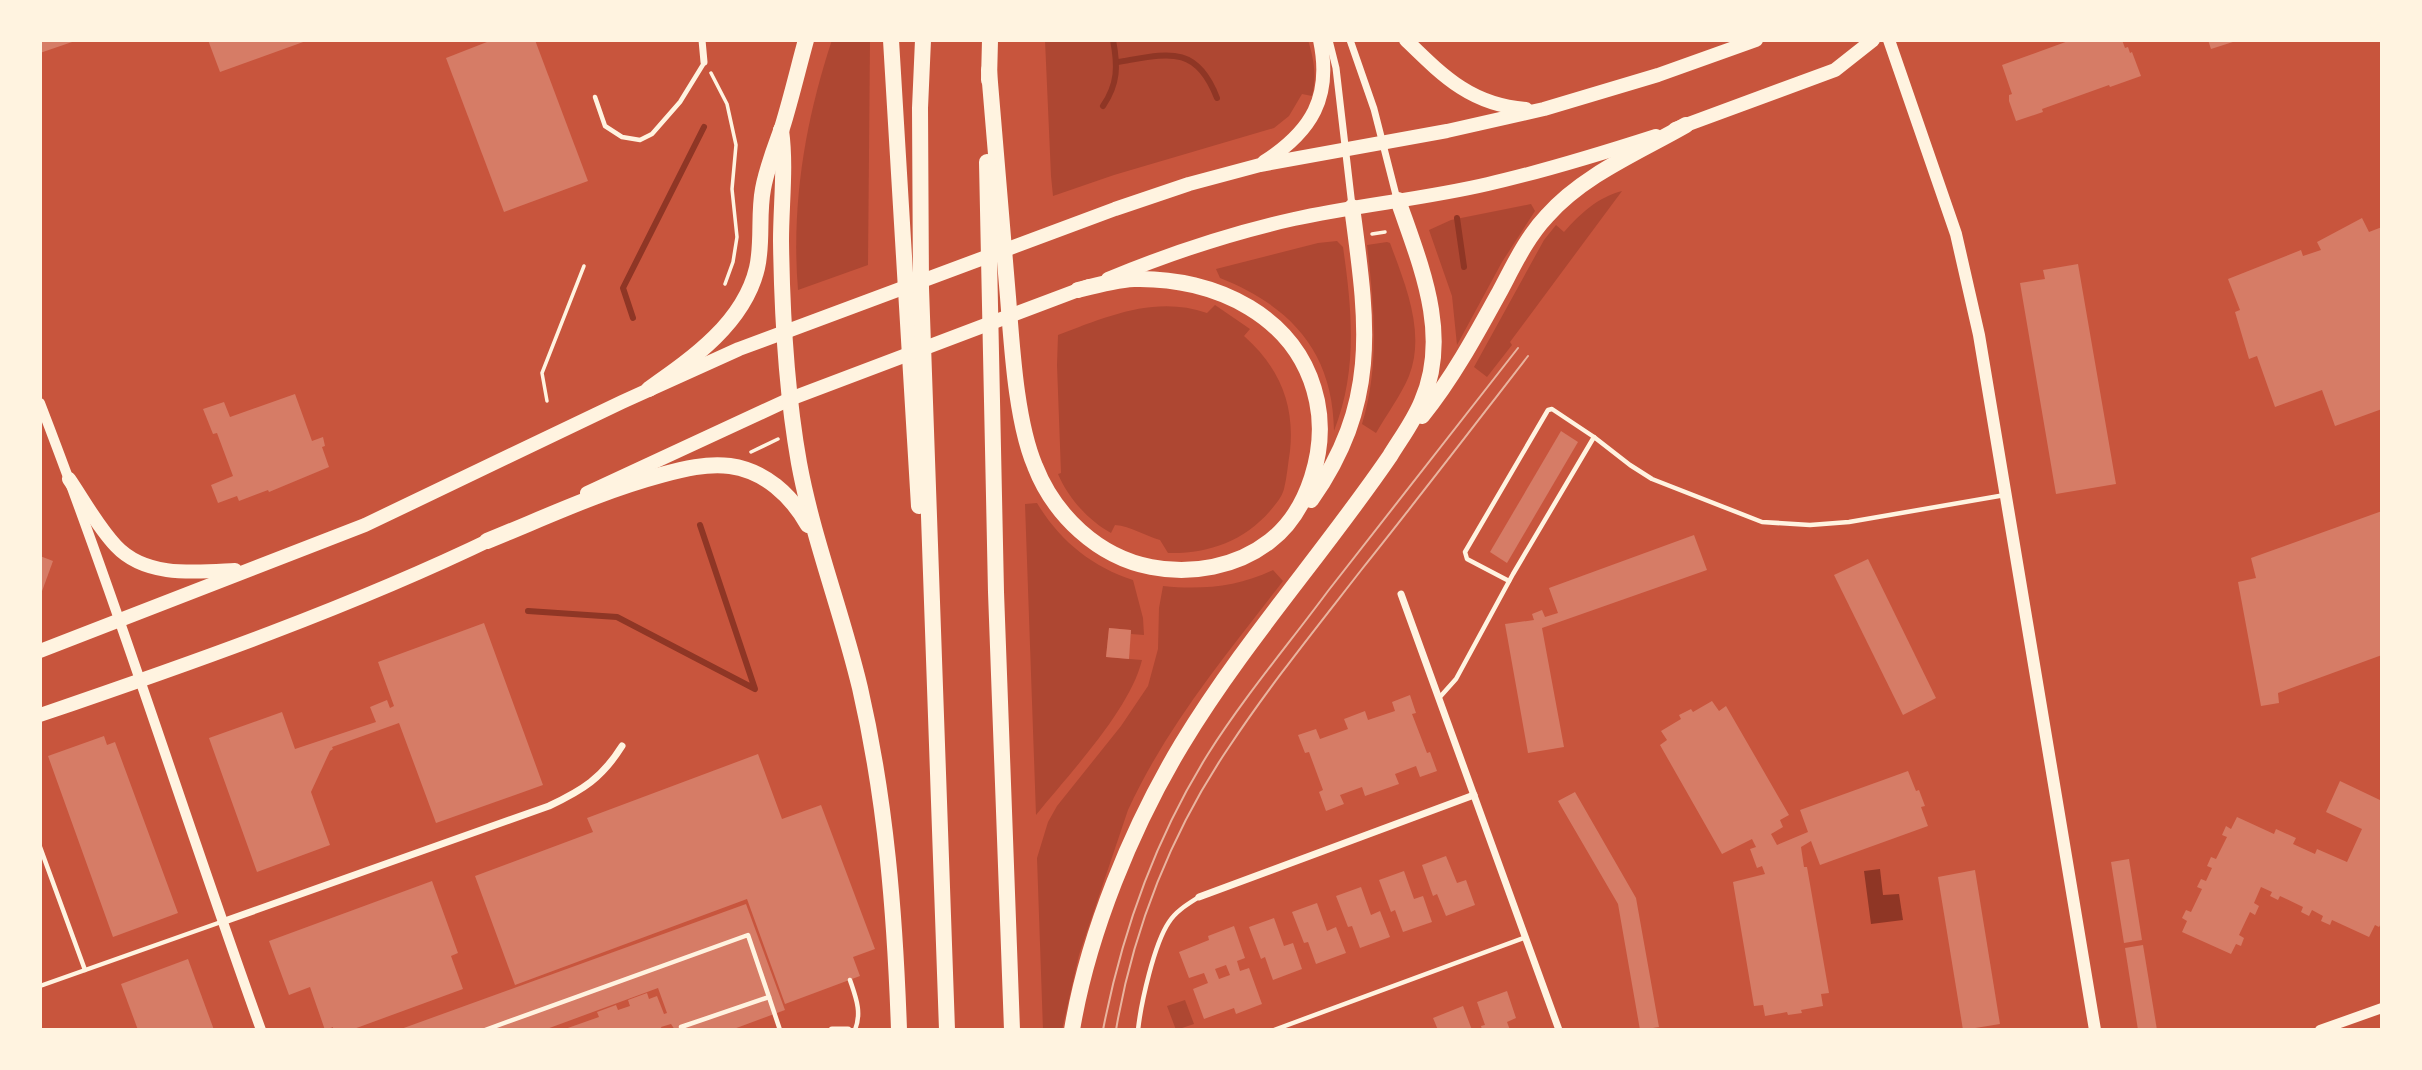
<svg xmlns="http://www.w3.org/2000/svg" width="2422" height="1070" font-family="'Fira Sans',sans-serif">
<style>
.green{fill:#ae4732}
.water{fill:#8f3625}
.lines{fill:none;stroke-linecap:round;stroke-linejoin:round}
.stream{stroke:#8f3625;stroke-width:6}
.building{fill:#d67c66;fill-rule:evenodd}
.path{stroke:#fff3e0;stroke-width:3.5}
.service{stroke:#fff3e0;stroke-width:4.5}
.minor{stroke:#fff3e0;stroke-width:7}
.tertiary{stroke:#fff3e0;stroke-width:10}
.secondary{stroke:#fff3e0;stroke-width:12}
.primary{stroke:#fff3e0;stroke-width:14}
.motorway{stroke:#fff3e0;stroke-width:16}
.tram{stroke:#e9b49f;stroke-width:2}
</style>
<rect width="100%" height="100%" fill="#c8553d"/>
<g class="green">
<path d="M 832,40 L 870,40 L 868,265 L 798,290 C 791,205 805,121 832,40 Z"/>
<path d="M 1045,40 L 1308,40 C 1314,60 1317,76 1312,96 L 1302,94 L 1289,116 L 1274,128 L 1114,175 L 1053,196 L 1051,176 Z"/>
<path d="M 1622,191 L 1510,342 L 1512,345 L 1487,377 L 1474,367 L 1544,240 L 1556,225 L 1564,232 C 1580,214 1598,197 1622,191 Z"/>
<path d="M 1531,204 L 1535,211 L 1502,262 L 1457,345 L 1452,296 L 1429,230 L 1451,220 Z"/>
<path d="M 1337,241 L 1343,247 C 1352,310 1358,370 1334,431 C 1333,351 1290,306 1220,278 L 1216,269 L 1318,243 Z"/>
<path d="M 1387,242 L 1390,243 C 1405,284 1426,332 1409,376 C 1401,395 1387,414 1376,433 L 1362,424 C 1380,365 1374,305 1367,245 Z"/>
<path d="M 1215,305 L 1250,329 L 1244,336 C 1279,367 1295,404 1290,451 C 1288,463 1287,477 1284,489 C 1282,497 1275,505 1270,511 C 1243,542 1207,554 1168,553 L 1160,540 C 1145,536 1131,526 1115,525 L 1111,533 C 1089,521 1068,498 1058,474 L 1061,473 L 1057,365 L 1058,335 C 1106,317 1155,295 1207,313 Z"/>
<path d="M 1037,503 C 1059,540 1092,567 1133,580 L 1143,618 L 1144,635 L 1131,634 L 1131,630 L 1109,628 L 1106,657 L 1142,660 C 1130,710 1069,774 1036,815 L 1025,504 Z"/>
<path d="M 1273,570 L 1283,581 C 1227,654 1167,725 1128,810 L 1079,955 L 1062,1030 L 1043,1030 L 1037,858 L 1048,822 L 1057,806 L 1121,726 L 1148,686 L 1158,649 L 1159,608 L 1163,586 C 1201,590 1238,587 1273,570 Z"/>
<path d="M 1185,1000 L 1194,1024 L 1176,1030 L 1167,1006 Z"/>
</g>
<path class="water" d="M 1880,869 L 1883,895 L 1899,894 L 1903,920 L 1871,924 L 1864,871 Z"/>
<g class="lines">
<g class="stream">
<path d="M 1118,62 C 1166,54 1196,43 1217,98"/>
<path d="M 1103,106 C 1118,84 1118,66 1113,40"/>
<path d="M 1457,218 L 1464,267"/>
<path d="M 633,318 L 623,288 L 704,127"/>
<path d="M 528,611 L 617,617 L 755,689 L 700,525"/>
</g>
</g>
<g class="building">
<path d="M 40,40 L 74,40 L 75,41 L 40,53 Z"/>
<path d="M 208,40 L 306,40 L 306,41 L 220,72 Z"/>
<path d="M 492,40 L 535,40 L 588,181 L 504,212 L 446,58 Z"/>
<path d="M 2071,40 L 2122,40 L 2125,48 L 2128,47 L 2130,53 L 2132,52 L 2141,76 L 2110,87 L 2109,85 L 2042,109 L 2043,112 L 2016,121 L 2009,101 L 2009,95 L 2012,94 L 2002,65 Z"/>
<path d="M 2208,40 L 2235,40 L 2236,41 L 2211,49 Z"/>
<path d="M 2362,218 L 2369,232 L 2382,227 L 2382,409 L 2335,426 L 2322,390 L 2275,407 L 2257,356 L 2249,359 L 2235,312 L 2240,310 L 2228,279 L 2301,250 L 2303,256 L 2321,250 L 2317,242 Z"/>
<path d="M 2078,264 L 2116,484 L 2056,494 L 2020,283 L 2045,279 L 2043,270 Z"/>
<path d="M 295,394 L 312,441 L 323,437 L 325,446 L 322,447 L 329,467 L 269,492 L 268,490 L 239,501 L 237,496 L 218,503 L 211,485 L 233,476 L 217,433 L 213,434 L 203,409 L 224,402 L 230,417 Z"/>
<path d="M 1561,431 L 1578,442 L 1507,563 L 1490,552 Z"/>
<path d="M 2382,511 L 2382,655 L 2278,693 L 2279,703 L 2261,706 L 2238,582 L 2256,578 L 2251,558 Z"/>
<path d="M 1694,535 L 1707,570 L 1542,628 L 1564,747 L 1528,753 L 1505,624 L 1534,620 L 1532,614 L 1542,610 L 1545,617 L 1558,613 L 1549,588 Z"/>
<path d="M 40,556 L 53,561 L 41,594 L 40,594 Z"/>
<path d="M 1868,559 L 1936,698 L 1903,715 L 1834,575 Z"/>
<path d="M 484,623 L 543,785 L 436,823 L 399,723 L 332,747 L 333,749 L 330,751 L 311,792 L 330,845 L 257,872 L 209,738 L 282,712 L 295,749 L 376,722 L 370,707 L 387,700 L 390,708 L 394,706 L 378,662 Z"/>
<path d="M 1109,628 L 1131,630 L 1129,659 L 1106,657 Z"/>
<path d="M 1410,695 L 1416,713 L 1412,714 L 1427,753 L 1430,752 L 1437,771 L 1420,777 L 1416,766 L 1395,774 L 1399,784 L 1365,796 L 1362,787 L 1340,795 L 1344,804 L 1326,811 L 1319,792 L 1323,790 L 1309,752 L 1305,753 L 1298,735 L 1316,729 L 1320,739 L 1348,729 L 1344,719 L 1365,711 L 1368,720 L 1395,711 L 1392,702 Z"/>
<path d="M 1712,701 L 1719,711 L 1726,706 L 1789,815 L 1780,820 L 1783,827 L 1771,834 L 1777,845 L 1808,832 L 1800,810 L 1908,771 L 1916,791 L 1919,790 L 1925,806 L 1921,807 L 1928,826 L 1820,865 L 1811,841 L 1801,847 L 1804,867 L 1807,867 L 1829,993 L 1821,994 L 1823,1006 L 1801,1010 L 1802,1013 L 1788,1015 L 1787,1012 L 1765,1016 L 1763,1005 L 1754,1006 L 1733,882 L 1765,874 L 1762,866 L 1757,868 L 1750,849 L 1756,847 L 1752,839 L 1722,854 L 1660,745 L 1667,740 L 1661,731 L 1681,719 L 1679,715 L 1691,709 L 1693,712 Z"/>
<path d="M 104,736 L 107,745 L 115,742 L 178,913 L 113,937 L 48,756 Z"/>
<path d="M 758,754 L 782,819 L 821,805 L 875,949 L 853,957 L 860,976 L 785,1004 L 747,899 L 515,985 L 475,876 L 593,832 L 587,818 Z"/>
<path d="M 2340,781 L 2382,801 L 2382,922 L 2379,927 L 2375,925 L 2369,937 L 2332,920 L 2330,925 L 2321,921 L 2323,916 L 2312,910 L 2309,916 L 2301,912 L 2303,907 L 2280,896 L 2278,900 L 2270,896 L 2272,892 L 2261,887 L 2254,903 L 2259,906 L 2255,915 L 2250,912 L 2239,935 L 2244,938 L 2241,946 L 2236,944 L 2231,954 L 2182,932 L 2187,921 L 2182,918 L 2186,910 L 2191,912 L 2202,889 L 2197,887 L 2201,879 L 2206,881 L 2212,868 L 2207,866 L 2211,857 L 2216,859 L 2227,837 L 2222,835 L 2226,826 L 2231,829 L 2237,817 L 2274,834 L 2276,829 L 2296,838 L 2293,844 L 2315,854 L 2317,849 L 2347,862 L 2362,829 L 2326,812 Z"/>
<path d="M 1575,792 L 1636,898 L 1659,1027 L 1640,1030 L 1618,904 L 1558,801 Z"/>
<path d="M 1446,856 L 1457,883 L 1466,880 L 1475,905 L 1446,916 L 1437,894 L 1433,896 L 1422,865 Z"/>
<path d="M 2129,859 L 2142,940 L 2124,943 L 2111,862 Z"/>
<path d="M 1975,870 L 2000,1024 L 1963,1030 L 1938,877 Z"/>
<path d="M 1404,871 L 1414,899 L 1423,896 L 1432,922 L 1403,932 L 1395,910 L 1391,912 L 1379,880 Z"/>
<path d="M 432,881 L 458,953 L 451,956 L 463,989 L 351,1030 L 333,1030 L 333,1027 L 325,1030 L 310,987 L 289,995 L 269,941 Z"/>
<path d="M 1361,887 L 1371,915 L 1380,911 L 1390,937 L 1360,948 L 1352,926 L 1348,927 L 1336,896 Z"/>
<path d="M 1317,903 L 1327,931 L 1336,927 L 1346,953 L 1316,964 L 1308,942 L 1304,943 L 1292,912 Z"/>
<path d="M 746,904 L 785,1010 L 731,1030 L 675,1030 L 671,1024 L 661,1027 L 662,1030 L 565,1029 L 599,1017 L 597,1012 L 616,1005 L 618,1010 L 630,1006 L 628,1000 L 647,993 L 649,999 L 657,996 L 664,1014 L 667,1013 L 658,988 L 544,1030 L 401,1029 Z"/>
<path d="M 1274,918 L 1284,946 L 1293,943 L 1302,969 L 1273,980 L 1265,957 L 1261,959 L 1249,927 Z"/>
<path d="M 1234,926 L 1245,958 L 1237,961 L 1240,971 L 1249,968 L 1262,1004 L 1236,1014 L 1234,1008 L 1204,1019 L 1193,989 L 1208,983 L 1204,973 L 1189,978 L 1179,952 L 1209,940 L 1208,936 ZM 1226,965 L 1230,975 L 1219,979 L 1215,969 Z"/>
<path d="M 2143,945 L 2157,1030 L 2138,1030 L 2125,948 Z"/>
<path d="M 188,959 L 214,1030 L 138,1030 L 121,984 Z"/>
<path d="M 1507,991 L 1516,1018 L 1507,1022 L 1510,1030 L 1482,1030 L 1481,1026 L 1485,1025 L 1477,1002 Z"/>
<path d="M 1463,1006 L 1472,1030 L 1438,1030 L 1433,1018 Z"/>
</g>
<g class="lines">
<g class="path">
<path d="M 711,73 L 727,104 L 736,145 L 732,189 L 737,237 L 733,262 L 725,284"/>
<path d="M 1372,234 L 1385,232"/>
<path d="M 547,401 L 542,373 L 584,266"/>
<path d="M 751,452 L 778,439"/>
</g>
<g class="service">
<path d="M 595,97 L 605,126 L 622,137 L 640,140 L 652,134 L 680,102 L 704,63"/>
<path d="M 1509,581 L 1467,559 L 1465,552 L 1548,410 L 1552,409 L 1594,437"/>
<path d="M 1439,698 L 1456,679 L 1513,574 L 1594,437 L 1630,465 L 1652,479 L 1762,522 L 1810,525 L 1849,522 L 2005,495"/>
<path d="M 40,847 L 85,970"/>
<path d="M 850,980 C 856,998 862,1012 855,1030"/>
<path d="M 40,986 L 221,922"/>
<path d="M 769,997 L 780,1030"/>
<path d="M 485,1030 L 748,935 L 769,997 L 681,1027"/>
<path d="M 1138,1030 C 1141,1003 1154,944 1169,922 C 1176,911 1188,904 1199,897"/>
<path d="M 1274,1030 L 1526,937"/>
</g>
<g class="minor">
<path d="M 702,40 L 704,62"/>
<path d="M 1329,40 L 1336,68 L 1352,206"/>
<path d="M 1350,40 L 1374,109 L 1397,199"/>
<path d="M 1401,594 L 1559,1030"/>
<path d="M 1199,897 L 1474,795"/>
<path d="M 222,922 L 549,806 C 583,790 602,778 622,746"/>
<path d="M 832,1030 L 848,1030"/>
</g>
<g class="tertiary">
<path d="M 40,403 C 120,610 186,822 261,1030"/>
<path d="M 2320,1030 L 2382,1008"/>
</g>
<path class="secondary" d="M 1889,40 L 1956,234 L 1979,335 L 2095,1030"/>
<g class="primary">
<path d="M 1406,40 C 1443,76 1471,105 1526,109"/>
<path d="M 1675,129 L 1835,70 L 1873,40"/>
<path d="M 1264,162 C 1312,131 1332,97 1320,40"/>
<path d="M 1108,279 C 1168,254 1231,233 1294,219 C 1358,205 1424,199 1488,184 C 1545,171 1600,154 1656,136"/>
<path d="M 69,479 C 84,501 98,527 116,546 C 146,578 196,572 235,570"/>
<path d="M 587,493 L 790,399 L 1089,286"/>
<path d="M 40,651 L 365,525 L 622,402 L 739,349 L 1115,209 L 1189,184 L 1260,165 L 1447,131 L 1544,109 L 1658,75 L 1756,40"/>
<path d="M 40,715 C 195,662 349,608 496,537"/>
</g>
<g class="motorway">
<path d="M 891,40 L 919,506"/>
<path d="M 923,40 L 920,108 L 921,288 L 947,1030"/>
<path d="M 989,70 C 995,146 1002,222 1008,297 C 1012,347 1016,421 1035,466 C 1054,515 1098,557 1151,567 C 1191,575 1237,567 1270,541 C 1309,511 1327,449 1317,401 C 1299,316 1215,277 1134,279 C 1115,280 1097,285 1078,290"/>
<path d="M 989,80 L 990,40"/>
<path d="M 781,130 C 786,167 781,204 781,241 C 782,315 786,390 799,463 C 813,539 842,612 860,688 C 886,801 895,914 899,1030"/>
<path d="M 987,162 L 996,592 L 1012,1030"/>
<path d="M 649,389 C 692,359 744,323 757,268 C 763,242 758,215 763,189 C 767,167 775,148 782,128 C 791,99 798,69 806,40"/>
<path d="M 1422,416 C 1452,379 1476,335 1499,293 C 1513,267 1526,238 1547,216 C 1583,175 1639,152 1686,125"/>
<path d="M 1311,500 C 1381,400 1367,321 1352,207"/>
<path d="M 487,541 C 544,518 601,491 661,475 C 683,469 707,463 730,466 C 765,471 791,495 808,525"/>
<path d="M 1072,1030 C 1088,934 1132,827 1182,744 C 1243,643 1323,554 1390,456 C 1401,438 1414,421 1422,401 C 1451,334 1420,264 1398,200"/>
</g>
<g class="tram">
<path d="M 1103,1030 C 1122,932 1155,839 1208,754 C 1244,697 1288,645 1328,591 C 1391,510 1454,429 1518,348"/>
<path d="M 1116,1030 C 1133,929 1172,831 1229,747 C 1270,685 1317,627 1362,569 C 1418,499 1473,427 1528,356"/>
</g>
</g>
<rect width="2422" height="1070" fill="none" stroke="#fff3e0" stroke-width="84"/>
</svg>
